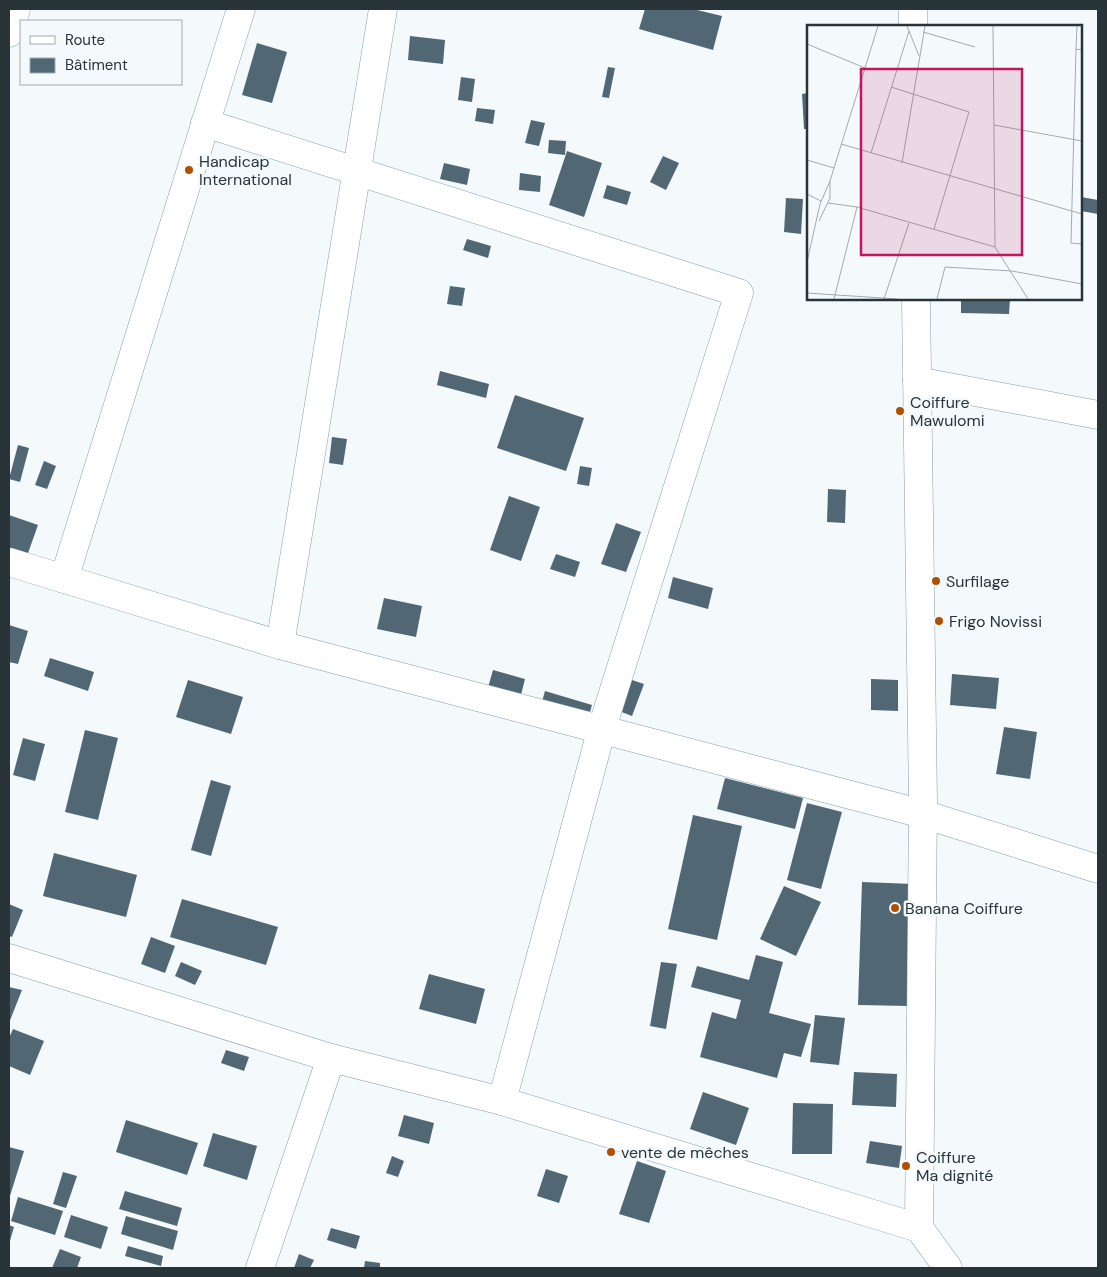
<svg xmlns="http://www.w3.org/2000/svg" width="1107" height="1277" font-family="'DM Sans',sans-serif">
<style>
.building{fill:#516874}
.lines{fill:none;stroke-linecap:round;stroke-linejoin:round}
.minor-casing{stroke:#859eab;stroke-width:29}
.highway-casing{stroke:#859eab;stroke-width:29}
.minor{stroke:#fff;stroke-width:28}
.highway{stroke:#fff;stroke-width:28}
.poi-dot{fill:#ae5000;stroke:#f4f9fc;stroke-width:2}
.labels{text-anchor:middle;dominant-baseline:central;stroke-width:5;stroke-linejoin:round;paint-order:stroke}
.poi-label{font-size:16px;fill:#293439;stroke:#f4f9fc;text-anchor:start}
.inset-road{fill:none;stroke:#a3aaae;stroke-width:1}
.view{fill:#c2185b;fill-opacity:0.15;stroke:#c2185b;stroke-width:2.5}
.inset-edge{fill:none;stroke:#293439;stroke-width:2.5}
</style>
<rect width="100%" height="100%" fill="#f4f9fc"/>
<g class="building">
<path d="M 645,9 L 693,9 L 722,16 L 713,50 L 639,29 Z"/>
<path d="M 410,36 L 445,40 L 443,64 L 408,60 Z"/>
<path d="M 257,43 L 287,52 L 272,103 L 242,95 Z"/>
<path d="M 608,67 L 615,68 L 609,98 L 602,97 Z"/>
<path d="M 461,77 L 475,79 L 472,102 L 458,100 Z"/>
<path d="M 808,93 L 808,129 L 804,129 L 802,94 Z"/>
<path d="M 477,108 L 495,110 L 493,124 L 475,121 Z"/>
<path d="M 531,120 L 545,123 L 539,146 L 525,143 Z"/>
<path d="M 549,140 L 566,141 L 565,155 L 548,153 Z"/>
<path d="M 567,151 L 602,163 L 584,217 L 549,205 Z"/>
<path d="M 663,156 L 679,163 L 666,190 L 650,182 Z"/>
<path d="M 444,163 L 470,169 L 467,185 L 440,179 Z"/>
<path d="M 520,173 L 541,176 L 540,192 L 519,190 Z"/>
<path d="M 607,185 L 631,192 L 627,205 L 603,198 Z"/>
<path d="M 1081,197 L 1098,200 L 1098,214 L 1081,211 Z"/>
<path d="M 786,198 L 803,199 L 801,234 L 784,232 Z"/>
<path d="M 467,239 L 491,246 L 488,258 L 463,250 Z"/>
<path d="M 450,286 L 465,288 L 462,306 L 447,304 Z"/>
<path d="M 961,299 L 1010,299 L 1009,314 L 961,313 Z"/>
<path d="M 440,371 L 489,384 L 486,398 L 437,385 Z"/>
<path d="M 515,395 L 584,418 L 566,471 L 497,448 Z"/>
<path d="M 332,437 L 347,439 L 343,465 L 329,463 Z"/>
<path d="M 18,445 L 29,448 L 20,482 L 9,479 Z"/>
<path d="M 44,461 L 56,466 L 47,489 L 35,485 Z"/>
<path d="M 580,466 L 592,468 L 589,486 L 577,484 Z"/>
<path d="M 828,489 L 846,490 L 845,523 L 827,522 Z"/>
<path d="M 509,496 L 540,507 L 521,561 L 490,550 Z"/>
<path d="M 9,515 L 38,525 L 27,556 L 9,550 Z"/>
<path d="M 616,523 L 641,532 L 626,572 L 601,564 Z"/>
<path d="M 556,554 L 580,562 L 575,577 L 550,569 Z"/>
<path d="M 673,577 L 713,588 L 708,609 L 668,598 Z"/>
<path d="M 384,598 L 422,606 L 416,637 L 377,629 Z"/>
<path d="M 9,625 L 28,631 L 18,664 L 9,662 Z"/>
<path d="M 50,658 L 94,672 L 88,691 L 44,676 Z"/>
<path d="M 493,670 L 525,679 L 520,699 L 487,691 Z"/>
<path d="M 952,674 L 999,678 L 996,709 L 950,705 Z"/>
<path d="M 871,679 L 898,680 L 898,711 L 871,710 Z"/>
<path d="M 188,680 L 243,697 L 231,734 L 176,717 Z"/>
<path d="M 632,680 L 644,684 L 632,716 L 619,711 Z"/>
<path d="M 545,691 L 592,705 L 588,719 L 541,705 Z"/>
<path d="M 1004,727 L 1037,732 L 1030,779 L 996,774 Z"/>
<path d="M 85,730 L 118,738 L 98,820 L 65,812 Z"/>
<path d="M 23,738 L 45,744 L 35,781 L 13,775 Z"/>
<path d="M 725,778 L 803,798 L 795,829 L 717,809 Z"/>
<path d="M 211,780 L 231,786 L 211,856 L 191,850 Z"/>
<path d="M 807,803 L 842,812 L 821,889 L 787,880 Z"/>
<path d="M 693,815 L 742,826 L 717,940 L 668,929 Z"/>
<path d="M 54,853 L 137,875 L 126,917 L 43,896 Z"/>
<path d="M 862,882 L 913,884 L 909,1006 L 858,1005 Z"/>
<path d="M 784,886 L 821,902 L 796,956 L 760,939 Z"/>
<path d="M 182,899 L 278,927 L 266,965 L 170,937 Z"/>
<path d="M 9,904 L 23,910 L 12,937 L 9,936 Z"/>
<path d="M 151,937 L 175,946 L 165,973 L 141,964 Z"/>
<path d="M 756,955 L 783,962 L 769,1013 L 811,1024 L 801,1057 L 784,1053 L 777,1078 L 700,1057 L 712,1012 L 736,1019 L 741,1000 L 691,987 L 697,966 L 749,980 Z"/>
<path d="M 181,962 L 202,971 L 195,985 L 175,976 Z"/>
<path d="M 661,962 L 677,964 L 666,1029 L 650,1026 Z"/>
<path d="M 429,974 L 485,989 L 476,1024 L 419,1009 Z"/>
<path d="M 9,987 L 22,990 L 9,1023 Z"/>
<path d="M 815,1015 L 845,1018 L 839,1065 L 810,1062 Z"/>
<path d="M 13,1029 L 44,1041 L 30,1075 L 9,1066 L 9,1038 Z"/>
<path d="M 226,1050 L 249,1057 L 244,1071 L 221,1063 Z"/>
<path d="M 854,1072 L 897,1074 L 896,1107 L 852,1105 Z"/>
<path d="M 703,1092 L 749,1108 L 736,1145 L 690,1129 Z"/>
<path d="M 793,1103 L 833,1104 L 832,1154 L 792,1154 Z"/>
<path d="M 404,1115 L 434,1123 L 429,1144 L 398,1136 Z"/>
<path d="M 126,1120 L 198,1143 L 187,1175 L 116,1152 Z"/>
<path d="M 213,1133 L 257,1146 L 247,1180 L 203,1166 Z"/>
<path d="M 870,1141 L 902,1146 L 899,1168 L 866,1163 Z"/>
<path d="M 9,1147 L 24,1151 L 9,1199 Z"/>
<path d="M 392,1156 L 404,1161 L 398,1177 L 386,1173 Z"/>
<path d="M 637,1161 L 666,1171 L 649,1223 L 619,1214 Z"/>
<path d="M 546,1169 L 568,1176 L 559,1203 L 537,1196 Z"/>
<path d="M 63,1172 L 77,1176 L 66,1208 L 53,1204 Z"/>
<path d="M 125,1191 L 182,1208 L 177,1226 L 119,1209 Z"/>
<path d="M 18,1197 L 63,1211 L 55,1235 L 11,1221 Z"/>
<path d="M 71,1215 L 108,1227 L 101,1249 L 64,1237 Z"/>
<path d="M 126,1216 L 178,1231 L 173,1250 L 121,1234 Z"/>
<path d="M 9,1225 L 14,1227 L 9,1244 Z"/>
<path d="M 331,1228 L 360,1236 L 356,1249 L 327,1240 Z"/>
<path d="M 128,1246 L 163,1256 L 161,1266 L 125,1256 Z"/>
<path d="M 60,1249 L 81,1257 L 77,1268 L 52,1268 Z"/>
<path d="M 299,1254 L 314,1260 L 310,1268 L 294,1268 Z"/>
<path d="M 365,1261 L 380,1263 L 380,1268 L 364,1268 Z"/>
</g>
<g class="lines">
<defs>
<g id="minor">
<path d="M 913,9 L 913,26"/>
<path d="M 205,123 L 739,293 L 602,728 L 502,1101"/>
<path d="M 916,299 L 923,803 L 919,1228 L 948,1268"/>
<path d="M 917,381 L 1098,415"/>
<path d="M 9,562 L 280,645 L 923,814 L 1098,869"/>
<path d="M 64,579 L 241,9"/>
<path d="M 280,645 L 383,9"/>
<path d="M 9,958 L 331,1058 L 502,1101 L 919,1228"/>
<path d="M 260,1268 L 331,1058"/>
</g>
<path id="highway" d="M 9,33 L 16,9"/>
</defs>
<use href="#minor" class="minor-casing"/>
<use href="#highway" class="highway-casing"/>
<use href="#minor" class="minor"/>
<use href="#highway" class="highway"/>
</g>
<g class="poi-dot">
<circle cx="189" cy="170" r="5"/>
<circle cx="900" cy="411" r="5"/>
<circle cx="936" cy="581" r="5"/>
<circle cx="939" cy="621" r="5"/>
<circle cx="895" cy="908" r="5"/>
<circle cx="611" cy="1152" r="5"/>
<circle cx="906" cy="1166" r="5"/>
</g>
<g class="labels">
<g class="poi-label">
<text x="199" y="161">Handicap<tspan x="199" dy="18">International</tspan></text>
<text x="910" y="402">Coiffure<tspan x="910" dy="18">Mawulomi</tspan></text>
<text x="946" y="581">Surfilage</text>
<text x="949" y="621">Frigo Novissi</text>
<text x="905" y="908">Banana Coiffure</text>
<text x="621" y="1152">vente de mêches</text>
<text x="916" y="1157">Coiffure<tspan x="916" dy="18">Ma dignité</tspan></text>
</g>
</g>
<g transform="translate(807 25)">
<rect width="275" height="275" fill="#f4f9fc"/>
<path class="inset-road" d="M 186,1 L 188,222 L 221,274M 270,1 L 269,24 L 275,25M 102,6 L 112,31M 116,7 L 168,22M 0,19 L 58,43M 269,24 L 264,218 L 275,219M 84,62 L 162,87 L 127,204M 187,100 L 275,116M 34,119 L 275,189M 64,128 L 102,6 L 100,1M 0,135 L 27,143M 95,138 L 118,1M 0,169 L 14,176M 21,178 L 50,182 L 188,222M 12,196 L 23,173 L 23,156M 0,237 L 13,179 L 23,156 L 71,1M 0,268 L 90,274M 27,274 L 50,182M 77,274 L 102,198M 130,274 L 138,242 L 205,246 L 275,259"/>
<path class="view" d="M 54,44 L 215,44 L 215,230 L 54,230 Z"/>
<rect width="275" height="275" class="inset-edge"/>
</g>
<rect width="1107" height="1277" fill="none" stroke="#293439" stroke-width="20"/>
<rect x="20" y="20" width="162" height="65" fill="#f4f9fc" stroke="#a3aaae"/>
<rect x="30" y="36" width="25" height="8" fill="#ffffff" stroke="#a3aaae"/>
<text x="65" y="45" font-size="15" fill="#293439">Route</text>
<rect x="30" y="58" width="25" height="15" fill="#516874" stroke="#a3aaae"/>
<text x="65" y="70" font-size="15" fill="#293439">Bâtiment</text>
</svg>
